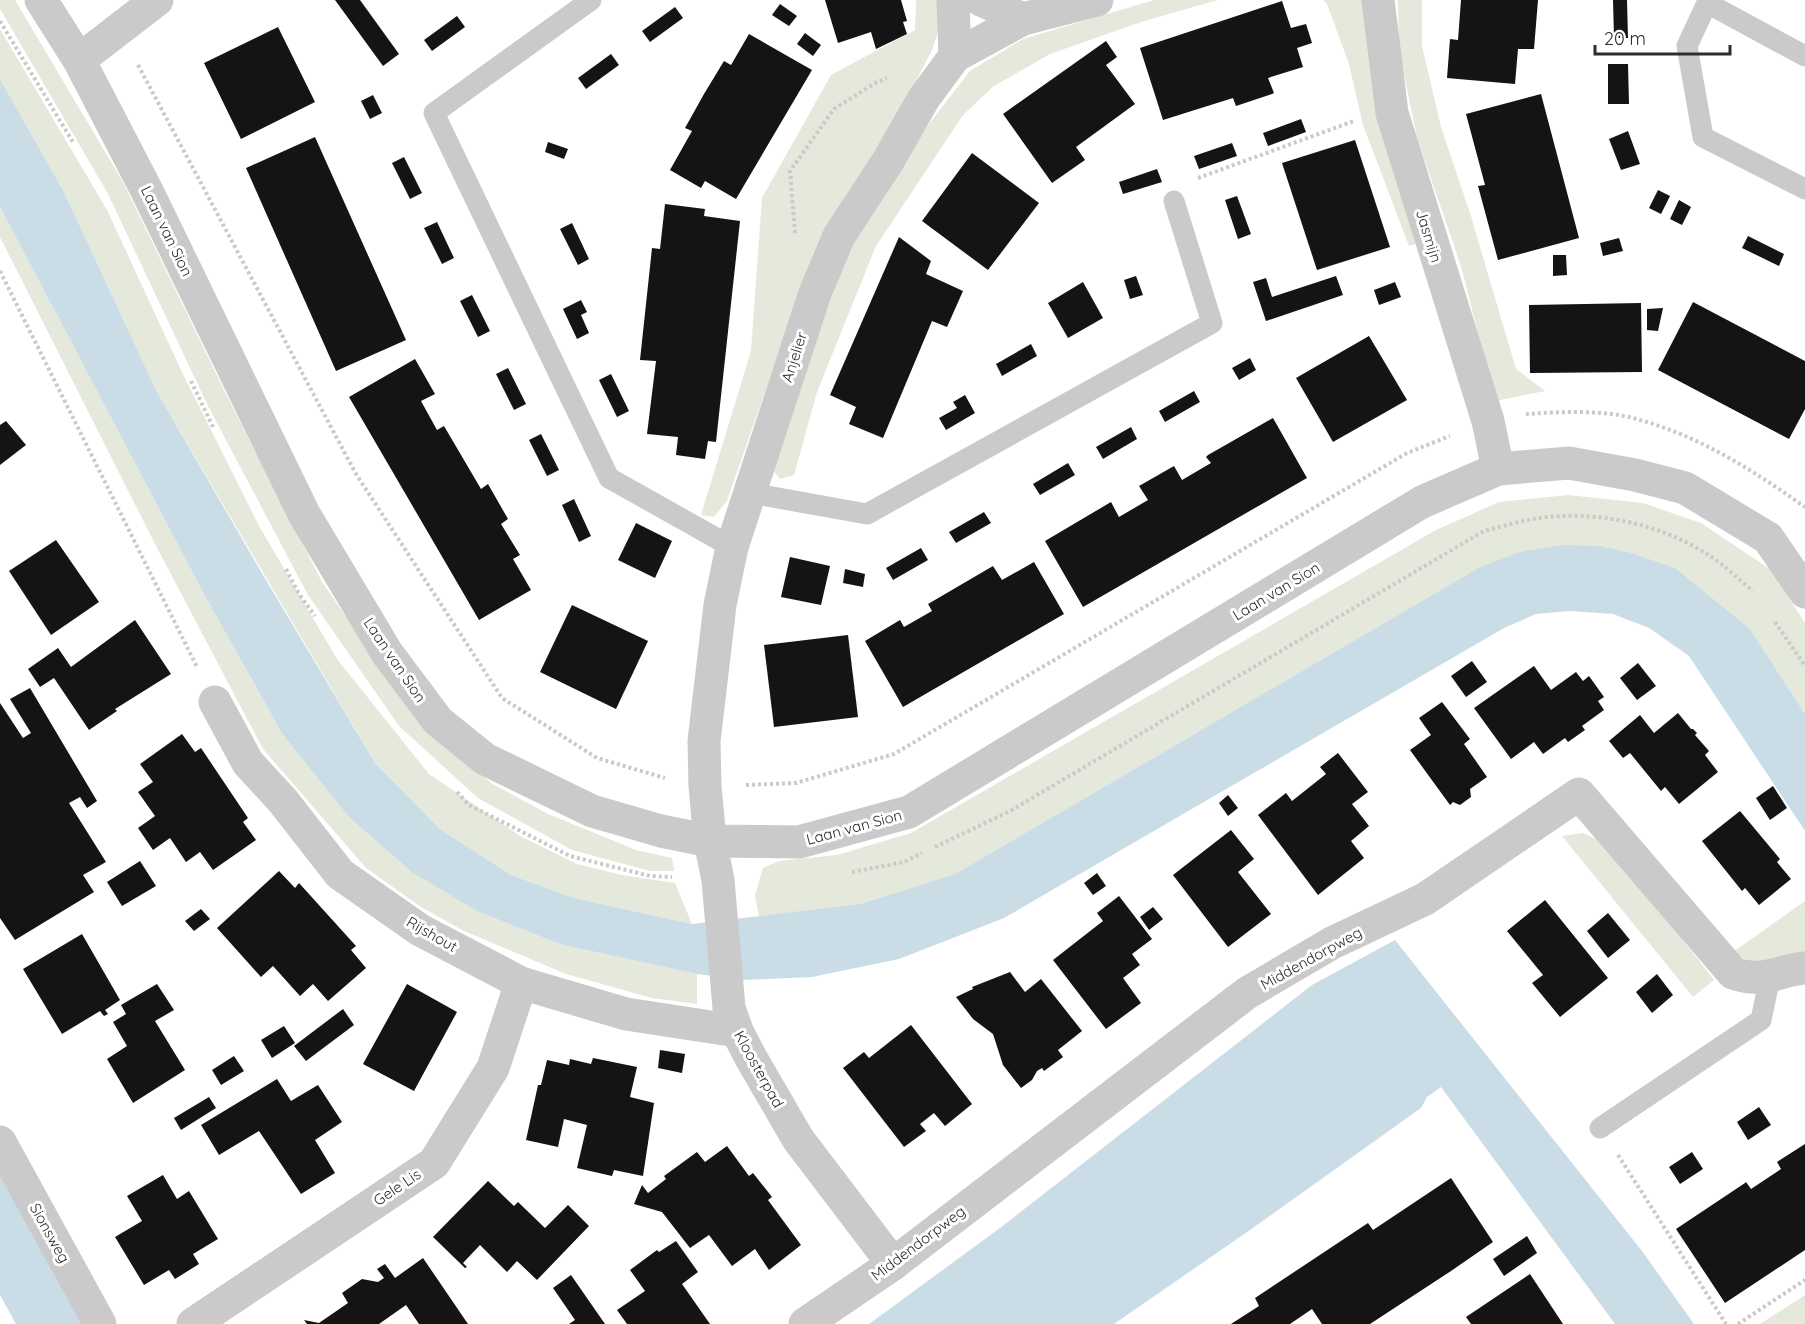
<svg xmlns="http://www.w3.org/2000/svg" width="1805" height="1324" font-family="Quicksand,sans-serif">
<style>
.green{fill:#e4e9dc}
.water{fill:#cadde7}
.building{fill:#141414}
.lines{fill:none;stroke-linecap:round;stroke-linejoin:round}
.path{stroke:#cacaca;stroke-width:4;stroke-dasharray:3 3;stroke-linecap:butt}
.service{stroke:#cacaca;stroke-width:21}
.minor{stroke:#cacaca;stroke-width:33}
.tertiary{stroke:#cacaca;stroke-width:33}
.labels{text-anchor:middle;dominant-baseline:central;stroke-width:6;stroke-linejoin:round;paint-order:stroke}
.street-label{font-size:15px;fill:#2d2d2d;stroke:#fff}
</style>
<rect width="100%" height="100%" fill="#fff"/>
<g class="green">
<path d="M 0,0 L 15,0 L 123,182 L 225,392 L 322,582 L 413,714 L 491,783 L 548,814 L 636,850 L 672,858 L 674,871 L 650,871 L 572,850 L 478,798 L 399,726 L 308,595 L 208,406 L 107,192 L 0,9 Z"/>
<path d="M 916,0 L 938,0 L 941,22 L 932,50 L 786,331 L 727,501 L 714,517 L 701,515 L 751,351 L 762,198 L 831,75 L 915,30 Z"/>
<path d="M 1154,0 L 1218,0 L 1144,21 L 1050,54 L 994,86 L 963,115 L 876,246 L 817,392 L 794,475 L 780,479 L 772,469 L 803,361 L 854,240 L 925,129 L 970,71 L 1023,39 Z"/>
<path d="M 1323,0 L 1364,0 L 1422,242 L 1409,246 L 1363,125 L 1349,64 L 1327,4 Z"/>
<path d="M 1398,0 L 1422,0 L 1422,46 L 1441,127 L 1470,213 L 1516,369 L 1545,391 L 1495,401 L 1461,266 L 1417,138 L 1399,49 Z"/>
<path d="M 0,29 L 107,210 L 181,370 L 259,526 L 337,659 L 429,774 L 520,836 L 577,864 L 622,875 L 675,883 L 692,924 L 574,898 L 511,875 L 440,829 L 375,763 L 157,392 L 64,192 L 0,79 Z"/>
<path d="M 0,207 L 206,598 L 283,735 L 349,816 L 563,945 L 697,974 L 697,1004 L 652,998 L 566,974 L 464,931 L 421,907 L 366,868 L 263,749 L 154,542 L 0,237 Z"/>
<path d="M 1568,495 L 1643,503 L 1701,523 L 1770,569 L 1805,623 L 1805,714 L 1750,629 L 1478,568 L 955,874 L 860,904 L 795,913 L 759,916 L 755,896 L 763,868 L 779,861 L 837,855 L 911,833 L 1436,530 L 1499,502 Z"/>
<path d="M 1583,833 L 1608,844 L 1714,980 L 1693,997 L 1562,836 Z"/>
<path d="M 1805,901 L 1805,954 L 1751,963 L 1733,952 Z"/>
<path d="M 1805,1295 L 1805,1324 L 1760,1324 Z"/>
</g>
<g class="water">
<path d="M 0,79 L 64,192 L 157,392 L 263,575 L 375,763 L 440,829 L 511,875 L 574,898 L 692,924 L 860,904 L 955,874 L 1478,568 L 1520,552 L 1563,545 L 1600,546 L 1631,553 L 1675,568 L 1750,629 L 1805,714 L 1805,831 L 1689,656 L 1649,628 L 1613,614 L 1570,611 L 1536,614 L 1504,628 L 1004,918 L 899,959 L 812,977 L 743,980 L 697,974 L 563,945 L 477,911 L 412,872 L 349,817 L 283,735 L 206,598 L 0,207 Z"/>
<path d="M 1395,940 L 1642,1251 L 1694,1324 L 1615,1324 L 1441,1087 L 1427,1097 L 1421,1108 L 1250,1230 L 1114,1324 L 869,1324 L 1000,1228 L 1312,985 Z"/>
<path d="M 0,1160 L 91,1324 L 16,1324 L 0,1295 Z"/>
</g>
<g class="building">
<path d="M 335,0 L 360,0 L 399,54 L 383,66 Z"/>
<path d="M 825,0 L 901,0 L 907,21 L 903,22 L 907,34 L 876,49 L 871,32 L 838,43 Z"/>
<path d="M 1461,0 L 1538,0 L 1534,49 L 1518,49 L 1515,84 L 1447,78 L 1450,39 L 1458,40 Z"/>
<path d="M 1613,0 L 1627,0 L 1628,38 L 1614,38 Z"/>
<path d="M 1282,1 L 1291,28 L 1306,24 L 1312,43 L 1297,48 L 1303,67 L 1268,78 L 1274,93 L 1272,94 L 1236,106 L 1233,98 L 1163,120 L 1140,48 Z"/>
<path d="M 780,4 L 797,16 L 789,26 L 772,15 Z"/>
<path d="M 675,7 L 683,18 L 650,42 L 642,31 Z"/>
<path d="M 457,16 L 465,27 L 432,51 L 424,40 Z"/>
<path d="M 278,27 L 315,102 L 241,139 L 204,63 Z"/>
<path d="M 805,33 L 821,45 L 813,56 L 797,44 Z"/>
<path d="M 749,34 L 812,70 L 736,199 L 705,181 L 701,188 L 670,170 L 692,131 L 685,128 L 704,94 L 724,61 L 731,65 Z"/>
<path d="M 1106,41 L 1117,57 L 1106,65 L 1135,104 L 1076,147 L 1085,160 L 1052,183 L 1003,114 Z"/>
<path d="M 611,54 L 619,65 L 586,89 L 578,78 Z"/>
<path d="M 1608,64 L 1628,64 L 1629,104 L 1608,104 Z"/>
<path d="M 1541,94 L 1579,238 L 1498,260 L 1478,186 L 1485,185 L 1466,114 Z"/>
<path d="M 373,95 L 382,113 L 370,119 L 361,101 Z"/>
<path d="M 1301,119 L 1306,132 L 1268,146 L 1263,133 Z"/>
<path d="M 1628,131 L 1640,164 L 1621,170 L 1609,139 Z"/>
<path d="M 315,137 L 406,340 L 336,371 L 246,168 Z"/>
<path d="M 1355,140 L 1390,247 L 1317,270 L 1282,163 Z"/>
<path d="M 548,142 L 568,149 L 564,159 L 545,152 Z"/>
<path d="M 1232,143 L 1237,156 L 1199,169 L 1194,156 Z"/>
<path d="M 972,153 L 1039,203 L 988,270 L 922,221 Z"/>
<path d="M 404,157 L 422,193 L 410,199 L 392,163 Z"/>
<path d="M 1157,169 L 1162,182 L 1123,194 L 1119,182 Z"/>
<path d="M 1658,190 L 1670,196 L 1661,214 L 1649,208 Z"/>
<path d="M 1237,196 L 1251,234 L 1238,239 L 1225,200 Z"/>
<path d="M 1679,200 L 1691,207 L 1682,225 L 1670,219 Z"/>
<path d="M 665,204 L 705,209 L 704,216 L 740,221 L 716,442 L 708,441 L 705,459 L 676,455 L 678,437 L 647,434 L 656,361 L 640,360 L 652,248 L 660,249 Z"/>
<path d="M 437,222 L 454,258 L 442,264 L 424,228 Z"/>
<path d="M 572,223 L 589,259 L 578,265 L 560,229 Z"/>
<path d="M 1748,236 L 1784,254 L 1779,266 L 1742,248 Z"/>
<path d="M 899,237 L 931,261 L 926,274 L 963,291 L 947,327 L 932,321 L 883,438 L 849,424 L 856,407 L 830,395 Z"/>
<path d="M 1619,238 L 1623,251 L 1603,256 L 1600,243 Z"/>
<path d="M 1553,255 L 1566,255 L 1567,275 L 1553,276 Z"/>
<path d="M 1136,276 L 1143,295 L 1130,299 L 1124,280 Z"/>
<path d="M 1336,276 L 1343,295 L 1266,321 L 1253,282 L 1266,278 L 1272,297 Z"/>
<path d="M 1083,282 L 1103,318 L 1068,338 L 1048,303 Z"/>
<path d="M 1395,282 L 1401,297 L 1379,305 L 1374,290 Z"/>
<path d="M 472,295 L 490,331 L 478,337 L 460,301 Z"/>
<path d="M 581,300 L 587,312 L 581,315 L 589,333 L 577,339 L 563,309 Z"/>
<path d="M 1693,302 L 1805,361 L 1805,409 L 1789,439 L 1658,370 Z"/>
<path d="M 1641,303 L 1642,372 L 1530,373 L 1529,305 Z"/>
<path d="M 1663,308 L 1658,331 L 1647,330 L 1647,309 Z"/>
<path d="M 1369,336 L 1407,400 L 1333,442 L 1296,378 Z"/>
<path d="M 1031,344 L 1037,356 L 1002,376 L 996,364 Z"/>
<path d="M 1250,358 L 1256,370 L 1239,380 L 1232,368 Z"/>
<path d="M 415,359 L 435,394 L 421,401 L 437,430 L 444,426 L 481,489 L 488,484 L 508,519 L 501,524 L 520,555 L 513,559 L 531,590 L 479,620 L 349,397 Z"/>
<path d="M 508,368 L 526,404 L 514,410 L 496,374 Z"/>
<path d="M 611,374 L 629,411 L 617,417 L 599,380 Z"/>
<path d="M 1194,391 L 1200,402 L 1165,422 L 1159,411 Z"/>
<path d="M 965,395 L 975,413 L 946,430 L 939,418 L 957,408 L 953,402 Z"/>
<path d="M 1273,418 L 1307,478 L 1083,607 L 1045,541 L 1111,502 L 1119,517 L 1148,500 L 1139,486 L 1174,466 L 1182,480 L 1211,463 L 1206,457 L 1208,455 Z"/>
<path d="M 6,421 L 26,445 L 0,465 L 0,425 Z"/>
<path d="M 1131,427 L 1137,439 L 1103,459 L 1096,447 Z"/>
<path d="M 541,434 L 559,470 L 547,476 L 529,440 Z"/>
<path d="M 1068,463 L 1075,475 L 1040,495 L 1033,484 Z"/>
<path d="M 574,499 L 591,536 L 579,542 L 562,505 Z"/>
<path d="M 984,512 L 991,523 L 956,543 L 949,532 Z"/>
<path d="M 636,523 L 672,541 L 655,578 L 618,560 Z"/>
<path d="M 56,540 L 99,602 L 51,635 L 9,571 Z"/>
<path d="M 921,548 L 928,560 L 893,580 L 886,568 Z"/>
<path d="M 790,557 L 830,566 L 821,605 L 781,597 Z"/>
<path d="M 1034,562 L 1064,614 L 903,707 L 865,641 L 900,620 L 904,627 L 932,611 L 928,604 L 993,566 L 1002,580 Z"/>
<path d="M 845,569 L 865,574 L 863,587 L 843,583 Z"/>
<path d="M 572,605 L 648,641 L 616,709 L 540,672 Z"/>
<path d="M 135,620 L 171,674 L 115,709 L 117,711 L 89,730 L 54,678 L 40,687 L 28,669 L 58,648 L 71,667 Z"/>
<path d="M 848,635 L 858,717 L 774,727 L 764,645 Z"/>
<path d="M 1472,661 L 1487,682 L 1466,697 L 1451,676 Z"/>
<path d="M 1638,663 L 1656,686 L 1637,700 L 1620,678 Z"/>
<path d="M 1534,666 L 1551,690 L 1576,672 L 1583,681 L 1589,676 L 1604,697 L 1598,701 L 1604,710 L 1582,726 L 1585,730 L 1568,742 L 1565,738 L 1543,754 L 1534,742 L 1511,759 L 1474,708 Z"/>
<path d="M 30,688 L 97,801 L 87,808 L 80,797 L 69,803 L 106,862 L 83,875 L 94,892 L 15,940 L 0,918 L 0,703 L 23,738 L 31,733 L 10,699 Z"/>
<path d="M 1442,702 L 1470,739 L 1464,744 L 1487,777 L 1470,789 L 1471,797 L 1460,805 L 1453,802 L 1450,805 L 1410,750 L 1431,735 L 1419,718 Z"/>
<path d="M 1678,713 L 1691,729 L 1693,729 L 1697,733 L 1695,735 L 1709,751 L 1705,755 L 1718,772 L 1679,804 L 1665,787 L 1661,791 L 1630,753 L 1623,758 L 1609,741 L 1640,715 L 1654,733 Z"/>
<path d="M 182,734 L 195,752 L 201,748 L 248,818 L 243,822 L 256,840 L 213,870 L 200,852 L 186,862 L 170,838 L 153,850 L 138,828 L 155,816 L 138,792 L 153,782 L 140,764 Z"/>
<path d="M 1338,753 L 1368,792 L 1352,804 L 1369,826 L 1351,841 L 1364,858 L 1318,895 L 1258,815 L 1286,793 L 1292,801 L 1326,774 L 1320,767 Z"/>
<path d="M 1773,786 L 1787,808 L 1770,820 L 1756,798 Z"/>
<path d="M 1228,795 L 1238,808 L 1228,816 L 1219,803 Z"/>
<path d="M 1740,811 L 1780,859 L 1777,862 L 1791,879 L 1759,905 L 1745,888 L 1742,891 L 1702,841 Z"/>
<path d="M 1231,830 L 1254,859 L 1238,872 L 1271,914 L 1228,947 L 1173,875 Z"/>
<path d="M 140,861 L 156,886 L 122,906 L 107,882 Z"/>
<path d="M 279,871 L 295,888 L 299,883 L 356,946 L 351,950 L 366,968 L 328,1001 L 313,984 L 300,996 L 273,966 L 261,977 L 217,928 Z"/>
<path d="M 1097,873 L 1106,886 L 1093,895 L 1084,883 Z"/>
<path d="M 1119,896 L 1152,939 L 1132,954 L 1140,965 L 1123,978 L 1141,1003 L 1106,1029 L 1053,960 L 1103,921 L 1097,913 Z"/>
<path d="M 1545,900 L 1608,978 L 1560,1017 L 1532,983 L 1543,975 L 1507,931 Z"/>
<path d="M 1153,907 L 1163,919 L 1149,930 L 1140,917 Z"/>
<path d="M 201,909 L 210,919 L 194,931 L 185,921 Z"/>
<path d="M 1608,913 L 1630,940 L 1608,958 L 1587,931 Z"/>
<path d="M 82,934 L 120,1000 L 105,1010 L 108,1014 L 104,1016 L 100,1011 L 62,1034 L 23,969 Z"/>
<path d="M 1010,972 L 1025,992 L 1041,979 L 1082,1031 L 1058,1050 L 1063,1057 L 1044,1071 L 1042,1068 L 1037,1071 L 1032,1080 L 1021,1088 L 1003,1065 L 993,1034 L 973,1019 L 956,997 L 973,989 L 972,987 Z"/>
<path d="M 1657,974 L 1673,995 L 1652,1013 L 1636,992 Z"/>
<path d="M 157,984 L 174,1010 L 155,1021 L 185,1070 L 133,1103 L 107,1059 L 127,1046 L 113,1022 L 126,1014 L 121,1005 Z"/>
<path d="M 407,984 L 457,1012 L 414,1091 L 363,1064 Z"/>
<path d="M 343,1009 L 354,1025 L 306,1061 L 294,1046 Z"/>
<path d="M 911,1025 L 972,1104 L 945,1126 L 934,1113 L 920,1124 L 926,1131 L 904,1147 L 843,1068 L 864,1052 L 869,1058 Z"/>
<path d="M 284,1026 L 295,1043 L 272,1058 L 261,1040 Z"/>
<path d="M 660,1050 L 685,1054 L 682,1073 L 658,1068 Z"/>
<path d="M 234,1056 L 244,1071 L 221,1085 L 212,1070 Z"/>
<path d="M 593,1058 L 637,1067 L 630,1097 L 654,1103 L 643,1176 L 614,1170 L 612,1176 L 577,1168 L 587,1125 L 564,1119 L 558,1147 L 526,1140 L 538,1085 L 541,1085 L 547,1060 L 569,1065 L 570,1059 L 591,1064 Z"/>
<path d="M 277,1079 L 291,1101 L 318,1085 L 342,1122 L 315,1140 L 335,1173 L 301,1194 L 259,1131 L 219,1155 L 201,1125 Z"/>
<path d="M 209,1097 L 216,1108 L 181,1130 L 174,1118 Z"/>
<path d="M 1759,1107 L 1771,1125 L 1748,1140 L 1737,1122 Z"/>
<path d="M 1805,1144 L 1805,1250 L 1725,1303 L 1676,1229 L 1745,1183 L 1746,1182 L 1751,1189 L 1781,1169 L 1777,1162 Z"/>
<path d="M 727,1146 L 749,1176 L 753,1173 L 772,1197 L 768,1200 L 801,1245 L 769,1270 L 755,1249 L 732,1266 L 709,1235 L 690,1248 L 662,1212 L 634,1204 L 642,1185 L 648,1193 L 666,1179 L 664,1176 L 697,1152 L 705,1162 Z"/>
<path d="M 1692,1152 L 1703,1169 L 1680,1184 L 1669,1167 Z"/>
<path d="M 163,1175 L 177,1199 L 189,1191 L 218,1239 L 193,1254 L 199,1264 L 175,1279 L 169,1270 L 144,1285 L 115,1237 L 142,1221 L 127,1196 Z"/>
<path d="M 1451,1178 L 1493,1242 L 1451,1271 L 1370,1324 L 1322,1324 L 1312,1309 L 1290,1324 L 1231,1324 L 1259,1306 L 1255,1298 L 1368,1223 L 1373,1230 Z"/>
<path d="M 488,1181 L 514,1206 L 518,1202 L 545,1228 L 568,1205 L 589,1226 L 537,1280 L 517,1261 L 507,1272 L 480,1245 L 463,1263 L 467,1267 L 465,1268 L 433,1237 Z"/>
<path d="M 1527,1236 L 1537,1253 L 1504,1276 L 1493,1259 Z"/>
<path d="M 676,1241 L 698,1272 L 682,1284 L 710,1324 L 627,1324 L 617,1310 L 645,1291 L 630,1270 L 657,1250 L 659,1252 Z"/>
<path d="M 423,1258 L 468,1324 L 419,1324 L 406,1305 L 379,1324 L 307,1324 L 304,1320 L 319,1323 L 348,1303 L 342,1293 L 362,1279 L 378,1282 L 384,1278 L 377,1269 L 385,1264 L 395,1278 Z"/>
<path d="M 1530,1274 L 1563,1324 L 1471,1324 L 1466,1317 Z"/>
<path d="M 571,1275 L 605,1324 L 569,1324 L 575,1320 L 553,1288 Z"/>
</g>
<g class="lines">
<g class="path">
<path d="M 0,21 L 74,144"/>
<path d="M 138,65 L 356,474 L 502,698 L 597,758 L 665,778"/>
<path d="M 1198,178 L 1354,121"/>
<path d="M 795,233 L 790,171 L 834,109 L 877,82 L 887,78"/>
<path d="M 0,271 L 197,667"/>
<path d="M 191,381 L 214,429"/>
<path d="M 1526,414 C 1562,412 1605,409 1640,420 C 1701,437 1754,471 1805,507"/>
<path d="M 286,569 L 299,594 L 315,616"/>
<path d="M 1775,622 L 1805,666"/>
<path d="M 746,785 L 796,783 L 894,754 L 1407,453 L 1450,436"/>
<path d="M 457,792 L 469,805 L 570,856 L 650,876 L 672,877"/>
<path d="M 935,847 L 1010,811 L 1484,531 C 1500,527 1517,522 1533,519 C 1593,509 1660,523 1710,556 C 1726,566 1739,580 1753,591"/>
<path d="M 852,872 L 904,862 L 922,853"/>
<path d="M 1618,1155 L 1726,1324"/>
<path d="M 1738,1324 L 1805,1280"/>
</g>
<g class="service">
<path d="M 591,0 L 434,113 L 609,478 L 732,547"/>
<path d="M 1805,56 L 1707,3 L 1687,46 L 1703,137 L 1805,189"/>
<path d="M 750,493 L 867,514 L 1212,323 L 1174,201"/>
<path d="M 1600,1128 L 1761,1020 L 1770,977"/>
</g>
<g class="minor">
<path d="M 953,0 L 955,56"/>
<path d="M 981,0 L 1023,19"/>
<path d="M 1378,0 L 1392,113 L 1488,421 L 1498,469"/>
<path d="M 79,60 L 157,0"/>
<path d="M 215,702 L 248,763 L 283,801 L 340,874 L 420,930 L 521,983 L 626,1014 L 737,1031"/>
<path d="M 0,1142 L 100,1324"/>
<path d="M 893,1264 L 798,1139 L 751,1058 L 737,1031 L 729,1008 L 718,880 L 710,841 L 705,786 L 704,741 L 720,605 L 732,547 L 815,293 L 839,236 L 888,161 L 924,98 L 955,56 L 1023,19 L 1097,0"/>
<path d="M 193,1324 L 434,1163 L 493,1068 L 521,983"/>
<path d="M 805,1324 L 893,1264 L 1247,993 L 1332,943 L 1425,899 L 1579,794 L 1733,973 C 1763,984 1776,971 1805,968"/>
</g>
<path class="tertiary" d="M 41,0 L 79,60 L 147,191 L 304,514 L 387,653 L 438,721 L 485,759 L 592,811 L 661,831 L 710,841 L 799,842 L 909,812 L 1422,502 L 1498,469 L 1569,463 L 1635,475 L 1685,488 L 1768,538 L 1805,592"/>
</g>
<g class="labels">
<g class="street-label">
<text transform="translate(167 231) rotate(64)">Laan van Sion</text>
<text transform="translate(1429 236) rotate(73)">Jasmijn</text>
<text transform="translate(794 357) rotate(-72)">Anjelier</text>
<text transform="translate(1276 591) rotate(-31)">Laan van Sion</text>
<text transform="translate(395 660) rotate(56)">Laan van Sion</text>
<text transform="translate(854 827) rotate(-15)">Laan van Sion</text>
<text transform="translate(432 934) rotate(30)">Rijshout</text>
<text transform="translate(1311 958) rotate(-29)">Middendorpweg</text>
<text transform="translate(759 1069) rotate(61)">Kloosterpad</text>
<text transform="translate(397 1187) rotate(-34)">Gele Lis</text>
<text transform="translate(50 1233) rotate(61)">Sionsweg</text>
<text transform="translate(918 1243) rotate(-37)">Middendorpweg</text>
</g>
</g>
<path d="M1595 45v9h135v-9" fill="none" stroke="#2d2d2d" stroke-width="3"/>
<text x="1604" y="45" font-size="18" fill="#2d2d2d" stroke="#ffffff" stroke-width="4.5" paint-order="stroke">20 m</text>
</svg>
